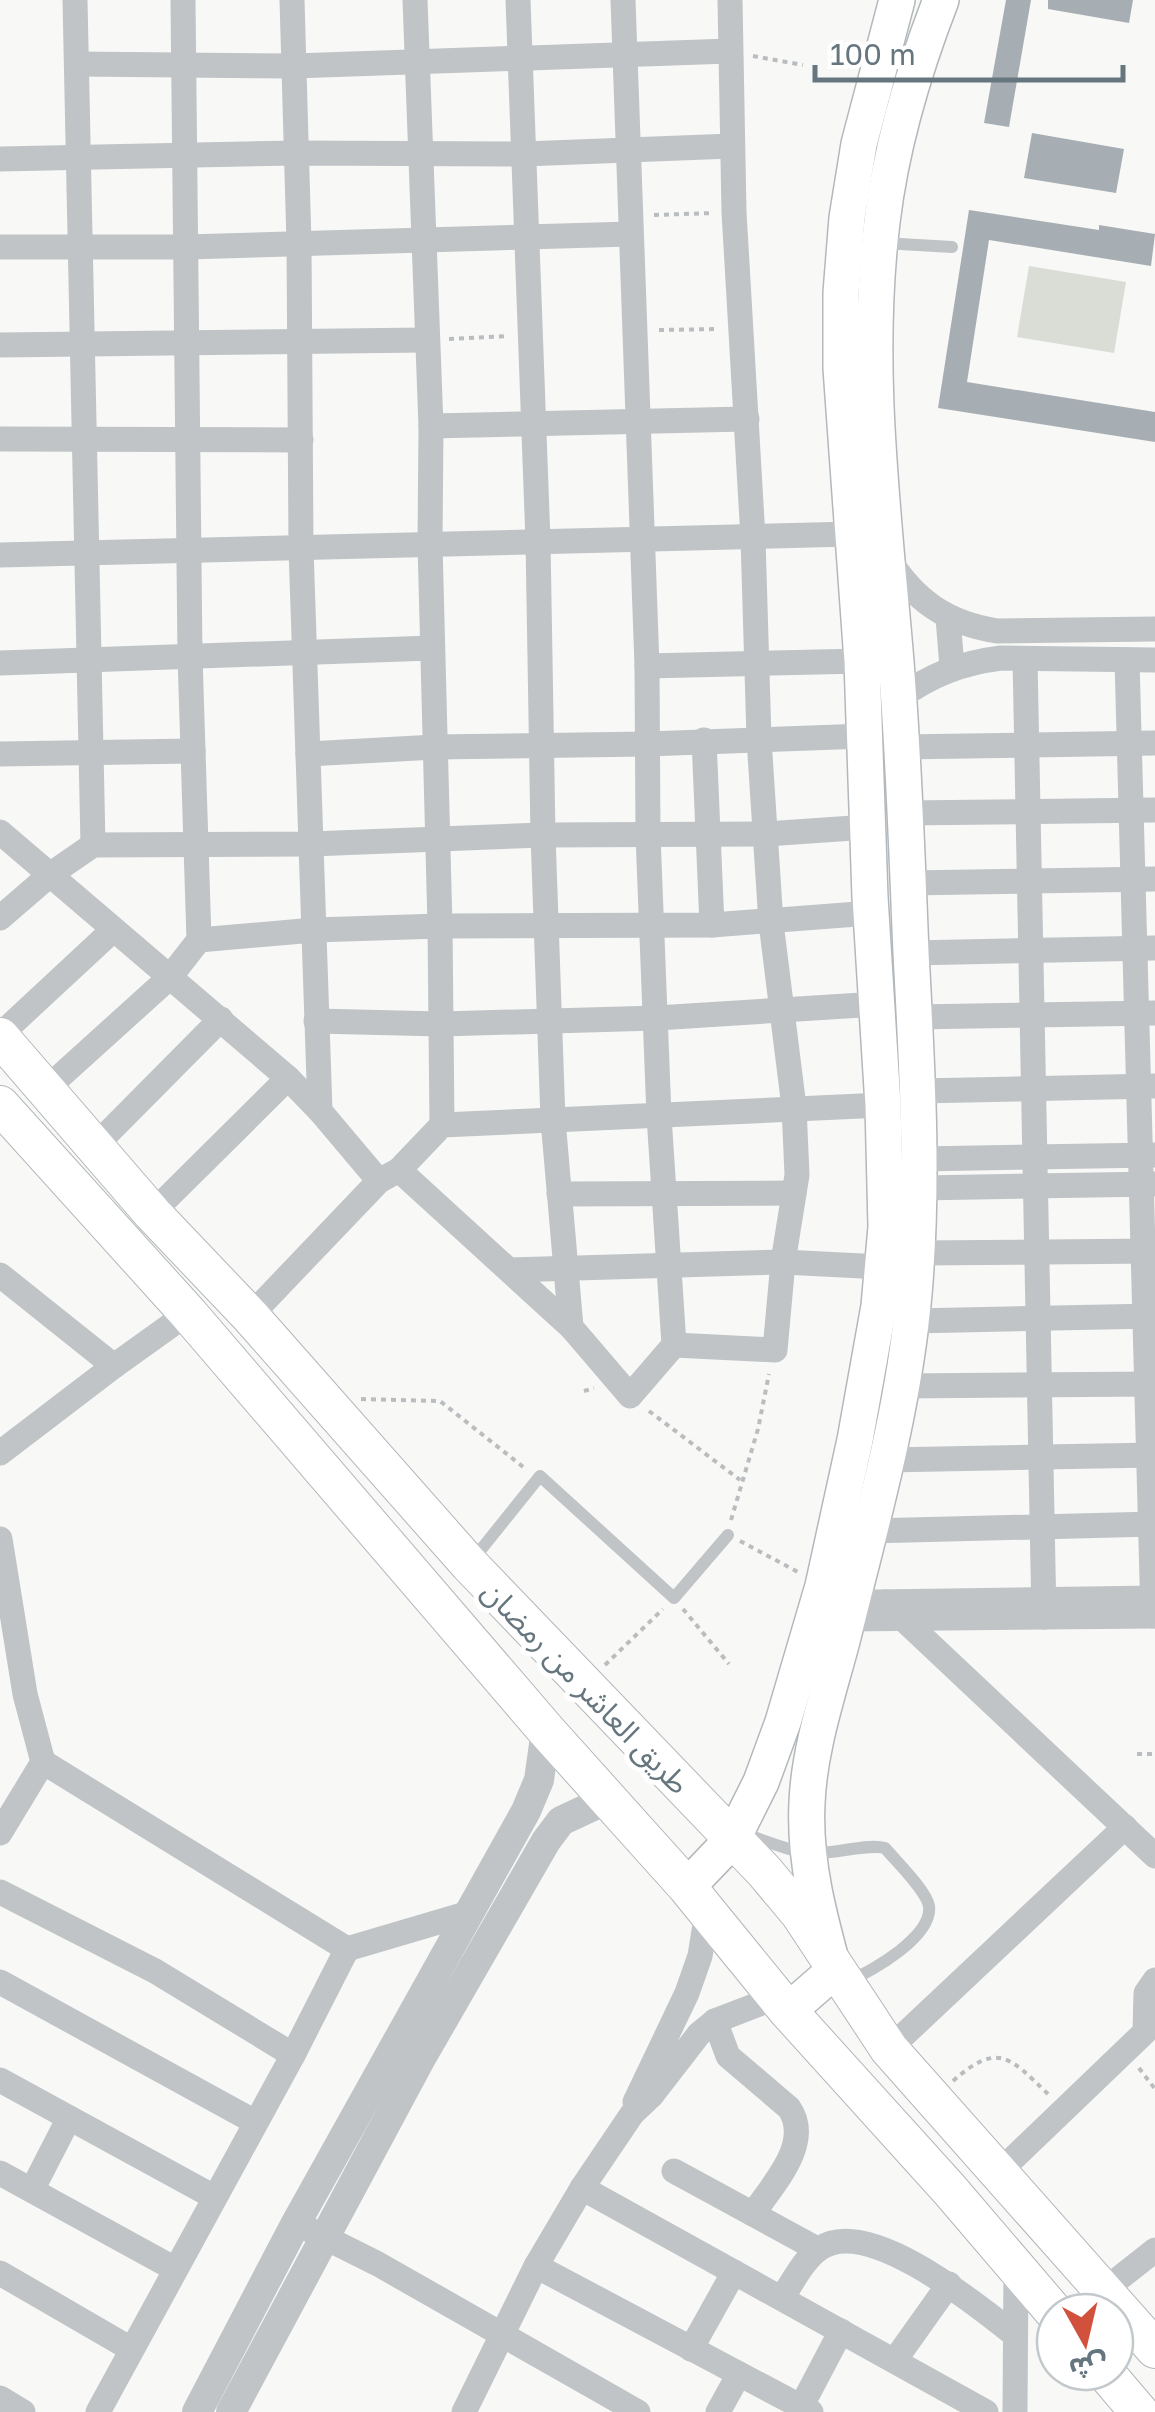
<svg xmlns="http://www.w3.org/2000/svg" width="1155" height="2412" font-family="'Golos Text','Noto Sans Arabic',sans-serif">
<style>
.grass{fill:#d9ddd6}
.building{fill:#a6aeb3}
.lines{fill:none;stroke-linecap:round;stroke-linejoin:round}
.secondary-casing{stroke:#b3b8bc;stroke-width:38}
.primary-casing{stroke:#b2b7ba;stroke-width:40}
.path{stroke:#babdbf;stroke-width:4;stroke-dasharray:5 5;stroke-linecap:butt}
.service{stroke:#c0c4c7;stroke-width:12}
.minor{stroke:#c0c4c7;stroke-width:25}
.tertiary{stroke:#c0c4c7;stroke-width:30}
.secondary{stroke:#fff;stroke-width:35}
.primary{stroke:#fff;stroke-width:38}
.labels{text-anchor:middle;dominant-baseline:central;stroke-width:10;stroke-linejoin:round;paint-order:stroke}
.street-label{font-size:30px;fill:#66767e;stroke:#fff}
</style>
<rect width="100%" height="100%" fill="#f8f8f6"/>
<path class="grass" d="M 1029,266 L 1126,282 L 1114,353 L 1017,337 Z"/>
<g class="building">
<path d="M 1006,0 L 1031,0 L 1009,127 L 984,123 Z"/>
<path d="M 1048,0 L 1133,0 L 1129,23 L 1048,9 Z"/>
<path d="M 1032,133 L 1124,149 L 1116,193 L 1024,178 Z"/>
<path d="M 969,210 L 1099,230 L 1099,225 L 1155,234 L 1151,266 L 989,240 L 967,382 L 1155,412 L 1155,442 L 938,408 Z"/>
</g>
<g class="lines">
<defs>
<g id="secondary">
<path d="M 687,1887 L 732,1840 L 761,1782 L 783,1722 L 823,1586 L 855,1440 L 879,1306 L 886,1227 L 883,1105 L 870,897 L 862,661 L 841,368 L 841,293 L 847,218 L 859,144 L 897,0"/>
<path d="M 788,2011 L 834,1971 C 819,1916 804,1861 807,1803 C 809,1748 829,1691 843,1637 C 871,1524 904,1410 914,1294 C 924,1180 917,1067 911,953 C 907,856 904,759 896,662 C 884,516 864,369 882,222 C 891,146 913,72 941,0"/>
</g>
<g id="primary">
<path d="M 0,1037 L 152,1213 L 250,1316 L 469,1564 L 764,1871 L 800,1914 L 889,2049 L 1155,2349"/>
<path d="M 0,1105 L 188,1313 L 546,1730 L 687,1887 L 788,2011 L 949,2189 L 1055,2313"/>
<path d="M 1105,2372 L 1139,2412"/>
</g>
</defs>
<use href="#secondary" class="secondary-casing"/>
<use href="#primary" class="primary-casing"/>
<g class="path">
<path d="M 753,56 L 803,65"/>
<path d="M 654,215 L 714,213"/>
<path d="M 659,330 L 719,329"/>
<path d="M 449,339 L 509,336"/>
<path d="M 584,1391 L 594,1388"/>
<path d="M 361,1399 L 440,1401 L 527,1470"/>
<path d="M 649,1411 L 740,1480"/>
<path d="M 731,1520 L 758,1429 L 769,1374"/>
<path d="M 740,1541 L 798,1572"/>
<path d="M 683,1609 L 729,1664"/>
<path d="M 605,1665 L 663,1609"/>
<path d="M 1137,1754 L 1155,1754"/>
<path d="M 1139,2068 L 1155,2089"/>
<path d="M 953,2081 C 999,2040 1011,2059 1048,2094"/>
</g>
<g class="service">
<path d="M 883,243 L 952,247"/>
<path d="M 471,1562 L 540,1476 L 674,1598 L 728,1535"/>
<path d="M 742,1833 C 764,1840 790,1852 813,1853 C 836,1854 869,1843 885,1848 C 896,1861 926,1890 929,1906 C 933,1936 873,1971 850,1980"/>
</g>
<g class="minor">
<path d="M 75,0 L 93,845"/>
<path d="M 292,0 L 299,243 L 301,548 L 320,1111"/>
<path d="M 415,0 L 431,426 L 430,544 L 440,926 L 442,1125"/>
<path d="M 518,0 L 538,541 L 543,835 L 553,1120 L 571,1327 L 630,1396 L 674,1345 L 659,1116 L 648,835 L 647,666 L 623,0"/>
<path d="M 77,64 L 294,66 L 730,51"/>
<path d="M 0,159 L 295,153 L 524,154 L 732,146"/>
<path d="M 0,247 L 186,247 L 631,234"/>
<path d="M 0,345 L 426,340"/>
<path d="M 431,426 L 747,419"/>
<path d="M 0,439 L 301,440"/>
<path d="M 0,555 L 852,534"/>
<path d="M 888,558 C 915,601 947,623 997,631 L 1155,629"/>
<path d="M 948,618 L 952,667"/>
<path d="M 1025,659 L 1044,1617"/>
<path d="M 1127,660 L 1153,1616"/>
<path d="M 0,663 L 432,648"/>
<path d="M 647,666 L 862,661"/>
<path d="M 899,698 C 931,675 961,663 1001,658 L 1155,660"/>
<path d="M 704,740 L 712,925"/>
<path d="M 901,747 L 1155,743"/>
<path d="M 0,754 L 193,751"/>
<path d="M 308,754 L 435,747 L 647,744 L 865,736"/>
<path d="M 905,813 L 1155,810"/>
<path d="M 0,832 L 288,1078 L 320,1111 L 379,1181"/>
<path d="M 908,883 L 1155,879"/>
<path d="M 0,918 L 51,874 L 93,845 L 311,844 L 543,835 L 766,834 L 868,827"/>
<path d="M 199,940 L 314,930 L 440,926 L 712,925 L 871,913"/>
<path d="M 911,953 L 1155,948"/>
<path d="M 914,1017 L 1155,1013"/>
<path d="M 316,1021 L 441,1024 L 657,1018 L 878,1004"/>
<path d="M 0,1035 L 113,930"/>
<path d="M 45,1090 L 170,977 L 199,940 L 190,656 L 183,0"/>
<path d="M 918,1091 L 1155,1086"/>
<path d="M 94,1147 L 221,1019"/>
<path d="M 919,1159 L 1155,1155"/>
<path d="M 399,1170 L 571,1327"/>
<path d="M 920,1188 L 1155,1184"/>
<path d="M 559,1194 L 794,1193"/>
<path d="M 152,1213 L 288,1078"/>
<path d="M 918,1253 L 1155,1251"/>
<path d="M 509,1270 L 783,1262 L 882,1267"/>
<path d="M 0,1275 L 114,1366 L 188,1313"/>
<path d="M 250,1316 L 379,1181 L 399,1170 L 442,1125 L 883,1105"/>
<path d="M 912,1321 L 1155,1316"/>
<path d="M 674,1345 L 775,1350 L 783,1262 L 797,1175 L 794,1107 L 771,923 L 759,739 L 753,538 L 734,212 L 730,0"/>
<path d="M 902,1386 L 1155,1384"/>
<path d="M 0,1453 L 114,1366"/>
<path d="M 887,1460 L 1155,1455"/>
<path d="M 869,1531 L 1155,1524"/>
<path d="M 0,1539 L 25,1694 L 43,1762 L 0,1833"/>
<path d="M 875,1602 L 1155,1598"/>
<path d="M 885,1602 L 1155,1856"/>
<path d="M 847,1619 L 1155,1616"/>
<path d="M 43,1762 L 347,1949 L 293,2055 L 98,2412"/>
<path d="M 0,1892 L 155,1971 L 293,2055"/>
<path d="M 347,1949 L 469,1913"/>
<path d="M 0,1982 L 255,2122"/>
<path d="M 715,2021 L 728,2056 L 789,2108 C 813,2143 773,2184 753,2214"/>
<path d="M 889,2049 L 1125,1827"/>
<path d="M 0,2080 L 214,2197"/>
<path d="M 635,2102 L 687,1993 L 700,1956 L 707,1912"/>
<path d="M 674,2171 L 817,2249"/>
<path d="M 0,2173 L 175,2269"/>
<path d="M 998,2173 L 1145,2032 L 1146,1993 L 1155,1980"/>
<path d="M 582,2188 L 632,2114 L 651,2096 L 699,2034 L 715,2021 L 777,1997"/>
<path d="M 32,2190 L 69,2118"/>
<path d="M 296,2223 L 378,2264 L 638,2412"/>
<path d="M 536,2266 L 811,2412"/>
<path d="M 0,2273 L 131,2349"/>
<path d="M 1103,2291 L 1155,2250"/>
<path d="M 782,2298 C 792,2283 804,2259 819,2249 C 867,2214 978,2306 1015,2335"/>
<path d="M 691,2349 L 734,2272"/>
<path d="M 895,2360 L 949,2284"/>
<path d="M 0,2398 L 23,2412"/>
<path d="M 801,2407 L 841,2331"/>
<path d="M 464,2412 L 536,2266 L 582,2188 L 986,2412"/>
<path d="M 718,2412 L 739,2374"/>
<path d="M 1015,2412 L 1016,2267"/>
</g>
<g class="tertiary">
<path d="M 197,2412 L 296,2223 L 526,1811 L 539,1780 L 546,1730"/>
<path d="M 231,2412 L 421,2058 L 546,1841 L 561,1821 L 608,1799"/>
</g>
<use href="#secondary" class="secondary"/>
<use href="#primary" class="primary"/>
</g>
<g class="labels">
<g class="street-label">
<text transform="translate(586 1687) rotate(46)">طريق العاشر من رمضان</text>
</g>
</g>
<g transform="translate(1085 2342) rotate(172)"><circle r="48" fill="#ffffff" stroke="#c2c8cb" stroke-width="2.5"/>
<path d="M0-8L18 38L0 25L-18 38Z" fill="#d2513d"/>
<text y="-15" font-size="28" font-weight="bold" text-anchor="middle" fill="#66767e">ش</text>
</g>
<path d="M815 65v15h308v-15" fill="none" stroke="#66767e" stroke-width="5"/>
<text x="830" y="65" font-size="30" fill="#66767e" stroke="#ffffff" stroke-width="8" paint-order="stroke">100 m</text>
</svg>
